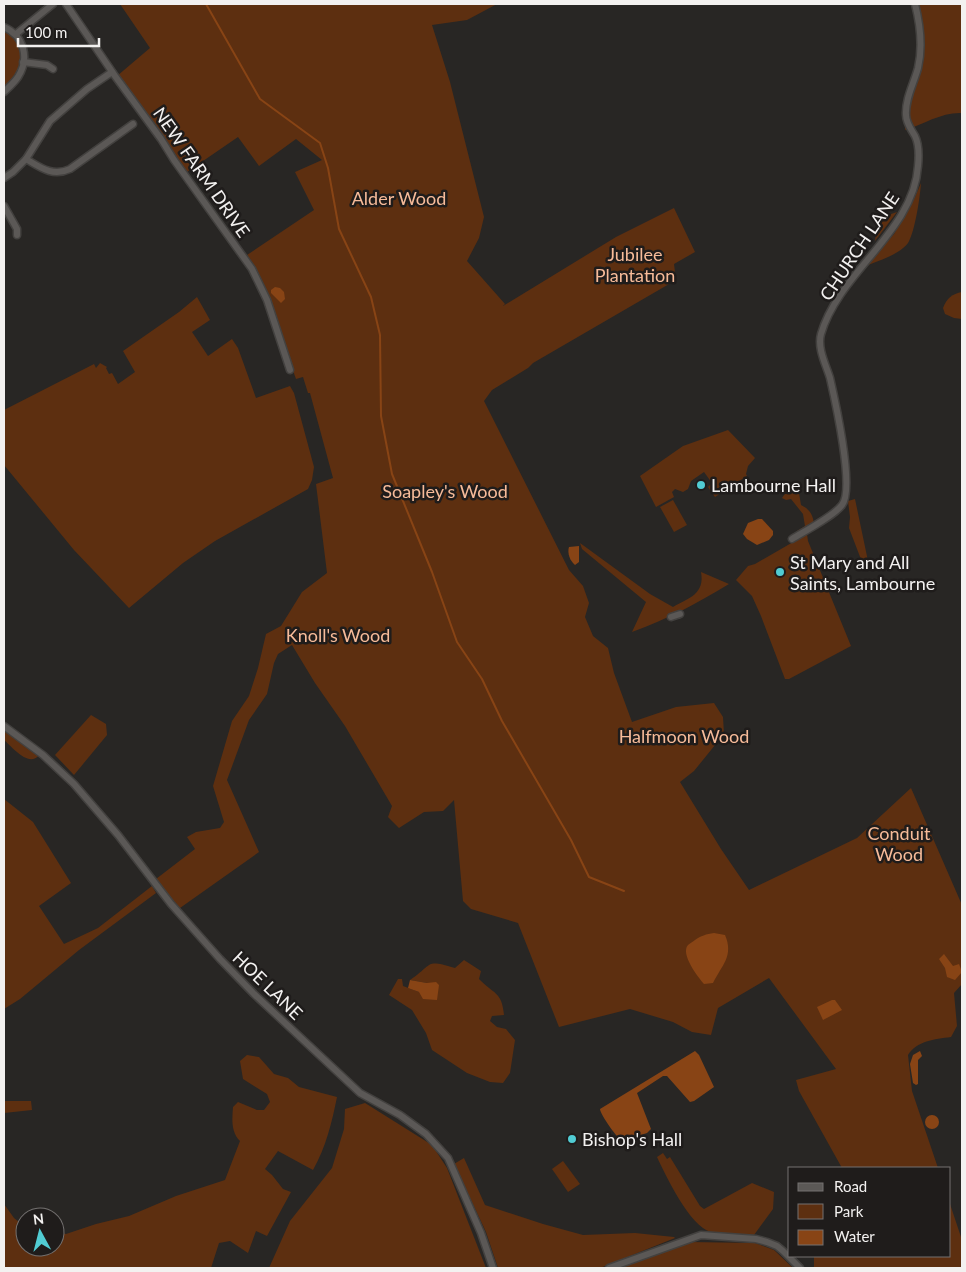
<svg xmlns="http://www.w3.org/2000/svg" width="966" height="1272" font-family="Lato,sans-serif">
<style>
.green{fill:#5d2f10}
.water{fill:#884415}
.lines{fill:none;stroke-linecap:round;stroke-linejoin:round}
.stream{stroke:#884415;stroke-width:2}
.minor-casing{stroke:#43413f;stroke-width:9}
.minor{stroke:#5b5856;stroke-width:6}
.poi-dot{fill:#51ccd3;stroke:#1f1c1b;stroke-width:2}
.labels{text-anchor:middle;dominant-baseline:central;stroke-width:5;stroke-linejoin:round;paint-order:stroke}
.street-label{font-size:18px;fill:#f3f1f0;stroke:#1f1c1b}
.park-label{font-size:18px;fill:#f7bb99;stroke:#1f1c1b}
.poi-label{font-size:18px;fill:#f3f1f0;stroke:#1f1c1b;text-anchor:start}
</style>
<rect width="100%" height="100%" fill="#282624"/>
<g class="green">
<path d="M 120,4 L 497,4 L 467,20 L 432,25 L 450,82 L 484,217 L 479,238 L 467,261 L 505,304 L 503,306 L 616,237 L 674,208 L 695,252 L 674,264 L 676,280 L 533,363 L 528,368 L 492,390 L 484,401 L 569,570 L 583,586 L 589,603 L 585,617 L 593,636 L 608,648 L 614,673 L 632,722 L 676,707 L 714,703 L 723,717 L 724,734 L 694,771 L 680,782 L 721,849 L 749,890 L 857,838 L 911,788 L 962,905 L 962,984 L 954,993 L 957,1026 L 951,1037 C 934,1039 917,1041 908,1055 L 912,1091 L 938,1168 L 842,1168 L 799,1091 L 796,1080 L 836,1069 L 769,978 L 718,1008 L 711,1035 L 692,1032 L 673,1022 L 630,1009 L 559,1027 L 518,923 L 471,909 L 463,901 L 454,800 L 443,811 L 424,812 L 399,828 L 388,817 L 392,806 L 345,726 L 315,683 L 292,645 L 278,654 L 274,663 L 267,694 L 249,720 L 227,780 L 259,852 L 180,908 L 159,884 L 156,879 L 195,849 L 187,837 L 196,832 L 220,828 L 224,822 L 213,786 L 232,721 L 249,696 L 258,668 L 266,634 L 281,626 L 302,592 L 327,573 L 316,484 L 333,478 L 310,393 L 308,393 L 303,377 L 296,379 C 283,341 271,286 247,255 L 314,210 L 295,172 L 322,160 L 296,139 L 259,166 L 238,137 L 187,172 L 117,76 L 150,48 Z"/>
<path d="M 912,4 L 962,4 L 962,113 C 942,112 924,124 905,130 L 904,101 L 916,65 L 918,25 Z"/>
<path d="M 4,30 C 28,45 24,67 6,86 L 4,87 Z"/>
<path d="M 921,183 C 920,197 915,232 908,243 C 899,255 877,261 864,267 L 894,234 L 915,197 Z"/>
<path d="M 897,212 L 875,241 C 877,224 880,217 897,212 Z"/>
<path d="M 962,292 L 962,319 L 954,318 L 945,314 L 943,308 C 947,298 952,294 962,292 Z"/>
<path d="M 197,297 L 210,320 L 192,332 L 208,356 L 232,339 L 238,348 L 256,398 L 290,386 L 294,393 L 314,467 L 312,480 L 308,489 L 215,541 L 183,563 L 129,608 L 74,550 L 4,465 L 4,410 L 94,364 L 96,368 L 100,363 L 107,367 L 106,368 L 109,374 L 112,373 L 118,384 L 135,372 L 123,351 L 179,312 Z"/>
<path d="M 728,430 L 755,458 L 748,466 L 746,474 L 747,476 L 715,497 L 708,487 L 712,483 L 704,472 L 691,481 L 688,489 L 683,492 L 675,489 L 672,492 L 674,497 L 656,507 L 640,476 L 683,446 Z"/>
<path d="M 794,485 L 799,493 L 801,505 C 809,509 813,514 814,524 L 799,533 L 797,531 L 805,526 L 803,514 L 791,499 L 786,500 L 782,498 L 786,492 Z"/>
<path d="M 855,499 L 868,561 L 862,562 L 849,528 L 850,517 L 848,501 Z"/>
<path d="M 673,500 L 687,525 L 674,532 L 660,507 Z"/>
<path d="M 807,534 L 808,541 L 851,646 L 789,679 L 785,679 L 761,616 L 752,596 L 736,580 L 748,566 L 755,564 Z"/>
<path d="M 580,543 L 650,594 L 673,607 C 689,598 705,594 701,572 L 729,584 C 696,604 668,619 632,632 L 646,602 L 582,549 Z"/>
<path d="M 91,715 L 106,724 L 107,735 L 74,775 L 55,755 Z"/>
<path d="M 4,730 L 39,755 C 29,768 12,747 4,740 Z"/>
<path d="M 4,799 L 33,822 L 71,883 L 39,906 L 64,944 L 98,928 L 152,886 L 156,893 L 79,950 L 20,999 L 4,1009 Z"/>
<path d="M 464,960 L 481,971 L 479,979 C 493,994 502,991 504,1015 L 492,1016 L 490,1021 L 497,1027 L 506,1029 L 515,1040 L 510,1073 L 503,1083 L 490,1082 L 467,1073 L 432,1050 L 426,1033 L 412,1010 L 389,995 L 398,979 L 402,979 L 403,986 L 419,992 L 427,983 L 410,980 C 434,964 424,959 455,968 Z"/>
<path d="M 247,1055 L 259,1057 L 274,1074 L 288,1078 L 299,1087 L 337,1097 C 332,1122 326,1147 313,1170 L 278,1151 L 265,1169 L 272,1175 L 283,1189 L 291,1192 L 267,1236 L 256,1231 L 248,1253 L 230,1241 L 219,1243 L 211,1268 L 4,1268 L 4,1204 L 14,1218 L 25,1227 L 25,1247 L 55,1247 L 55,1232 L 66,1234 L 96,1224 L 129,1216 L 176,1196 L 225,1180 L 240,1141 C 231,1132 232,1120 233,1107 L 238,1102 L 257,1110 L 264,1110 L 270,1102 L 267,1094 L 243,1079 L 240,1061 Z"/>
<path d="M 4,1101 L 31,1101 L 32,1110 L 4,1113 Z"/>
<path d="M 365,1103 L 432,1145 L 447,1168 L 486,1268 L 269,1268 L 290,1221 L 332,1168 L 344,1129 L 345,1109 Z"/>
<path d="M 663,1153 L 667,1159 L 670,1157 L 700,1206 L 704,1209 L 752,1183 L 774,1192 L 773,1209 L 754,1235 C 740,1234 724,1235 711,1232 C 690,1227 666,1176 657,1157 Z"/>
<path d="M 464,1158 L 485,1205 L 543,1224 L 583,1235 L 635,1233 L 674,1237 L 675,1238 L 600,1268 L 498,1268 L 486,1232 L 454,1164 Z"/>
<path d="M 563,1161 L 580,1184 L 568,1192 L 552,1169 Z"/>
<path d="M 950,1204 L 962,1240 L 962,1268 L 814,1268 L 814,1256 L 950,1256 Z"/>
<path d="M 688,1242 L 755,1243 L 774,1250 L 793,1268 L 619,1268 Z"/>
</g>
<g class="water">
<path d="M 275,287 L 280,288 L 284,292 L 285,299 L 281,303 L 271,293 L 271,290 Z"/>
<path d="M 758,519 L 762,519 L 773,531 L 773,535 L 769,540 L 757,545 L 747,539 L 743,534 L 748,523 Z"/>
<path d="M 579,546 L 579,562 L 575,565 C 570,561 567,553 569,547 Z"/>
<path d="M 714,933 L 725,935 C 734,956 722,965 713,983 L 704,984 C 698,977 680,954 688,945 C 690,943 693,942 695,940 C 701,936 706,934 714,933 Z"/>
<path d="M 944,954 L 953,966 L 959,964 L 962,972 L 955,980 L 947,977 L 945,968 L 939,959 Z"/>
<path d="M 410,980 L 427,983 L 436,982 L 439,985 L 437,1000 L 423,999 L 419,992 L 408,988 Z"/>
<path d="M 832,1000 L 835,1000 L 842,1010 L 823,1020 L 817,1007 Z"/>
<path d="M 695,1051 L 699,1055 L 714,1087 L 694,1101 L 690,1102 L 667,1076 L 663,1076 L 637,1093 L 651,1129 L 647,1133 L 623,1141 C 618,1140 600,1114 600,1109 Z"/>
<path d="M 920,1051 L 922,1056 L 918,1060 L 918,1084 L 916,1085 L 913,1083 L 910,1064 L 913,1055 Z"/>
<circle cx="932" cy="1122" r="7"/>
</g>
<g class="lines">
<path class="stream" d="M 206,4 L 260,99 L 320,143 L 328,168 L 339,229 L 371,297 L 380,335 L 381,416 L 392,474 L 432,572 L 457,642 L 482,679 L 502,721 L 571,840 L 589,877 L 624,891"/>
<defs>
<g id="minor">
<path d="M 66,4 L 115,76 L 161,139 L 174,160 L 252,269 L 267,300 L 290,370"/>
<path d="M 4,27 C 24,36 30,58 18,77 C 14,83 8,88 4,92"/>
<path d="M 16,34 L 53,4"/>
<path d="M 23,62 L 47,65 L 53,69"/>
<path d="M 26,159 C 41,168 53,177 70,169 L 133,124"/>
<path d="M 4,178 L 13,172 L 26,159 L 50,121 L 87,89 L 112,72"/>
<path d="M 4,206 L 17,229 L 17,235"/>
<path d="M 792,539 C 805,531 834,516 842,505 C 855,489 835,400 830,378 C 826,365 817,348 821,334 C 839,272 914,231 918,166 C 919,156 919,144 915,136 C 911,129 906,123 906,115 C 905,99 914,83 918,68 C 923,47 920,24 915,4"/>
<path d="M 671,617 L 680,614"/>
<path d="M 4,726 L 43,755 L 74,784 L 118,835 L 171,904 L 220,959 L 254,994 L 360,1093 L 400,1115 L 426,1134 L 448,1158 L 481,1233 L 493,1268"/>
<path d="M 609,1268 L 701,1235 L 756,1239 L 767,1242 L 777,1246 L 783,1251 L 800,1268"/>
</g>
</defs>
<use href="#minor" class="minor-casing"/>
<use href="#minor" class="minor"/>
</g>
<g class="poi-dot">
<circle cx="701" cy="485" r="5"/>
<circle cx="780" cy="572" r="5"/>
<circle cx="572" cy="1139" r="5"/>
</g>
<g class="labels">
<g class="street-label">
<text transform="translate(202 172) rotate(55)">NEW FARM DRIVE</text>
<text transform="translate(859 246) rotate(-56)">CHURCH LANE</text>
<text transform="translate(268 985) rotate(44)">HOE LANE</text>
</g>
<g class="park-label">
<text x="399" y="198">Alder Wood</text>
<text x="635" y="254">Jubilee<tspan x="635" dy="21">Plantation</tspan></text>
<text x="445" y="491">Soapley's Wood</text>
<text x="338" y="635">Knoll's Wood</text>
<text x="684" y="736">Halfmoon Wood</text>
<text x="899" y="833">Conduit<tspan x="899" dy="21">Wood</tspan></text>
</g>
<g class="poi-label">
<text x="711" y="485">Lambourne Hall</text>
<text x="790" y="562">St Mary and All<tspan x="790" dy="21">Saints, Lambourne</tspan></text>
<text x="582" y="1139">Bishop's Hall</text>
</g>
</g>
<rect width="966" height="1272" fill="none" stroke="#f3f1f0" stroke-width="10"/>
<rect x="788" y="1167" width="162" height="90" fill="#1f1c1b" stroke="#747170"/>
<rect x="798" y="1183" width="25" height="8" fill="#5b5856" stroke="#747170"/>
<text x="834" y="1192" font-size="15" fill="#f3f1f0">Road</text>
<rect x="798" y="1204" width="25" height="15" fill="#5d2f10" stroke="#747170"/>
<text x="834" y="1217" font-size="15" fill="#f3f1f0">Park</text>
<rect x="798" y="1230" width="25" height="15" fill="#884415" stroke="#747170"/>
<text x="834" y="1242" font-size="15" fill="#f3f1f0">Water</text>
<g transform="translate(40 1232) rotate(353)"><circle r="24" fill="#1f1c1b" stroke="#747170"/>
<path d="M0-4L9 19L0 12L-9 19Z" fill="#51ccd3"/>
<text y="-8" font-size="14" font-weight="bold" text-anchor="middle" fill="#f3f1f0">N</text>
</g>
<path d="M18 38v8h81v-8" fill="none" stroke="#f3f1f0" stroke-width="2.5"/>
<text x="25" y="38" font-size="15" fill="#f3f1f0" stroke="#1f1c1b" stroke-width="4" paint-order="stroke">100 m</text>
</svg>
